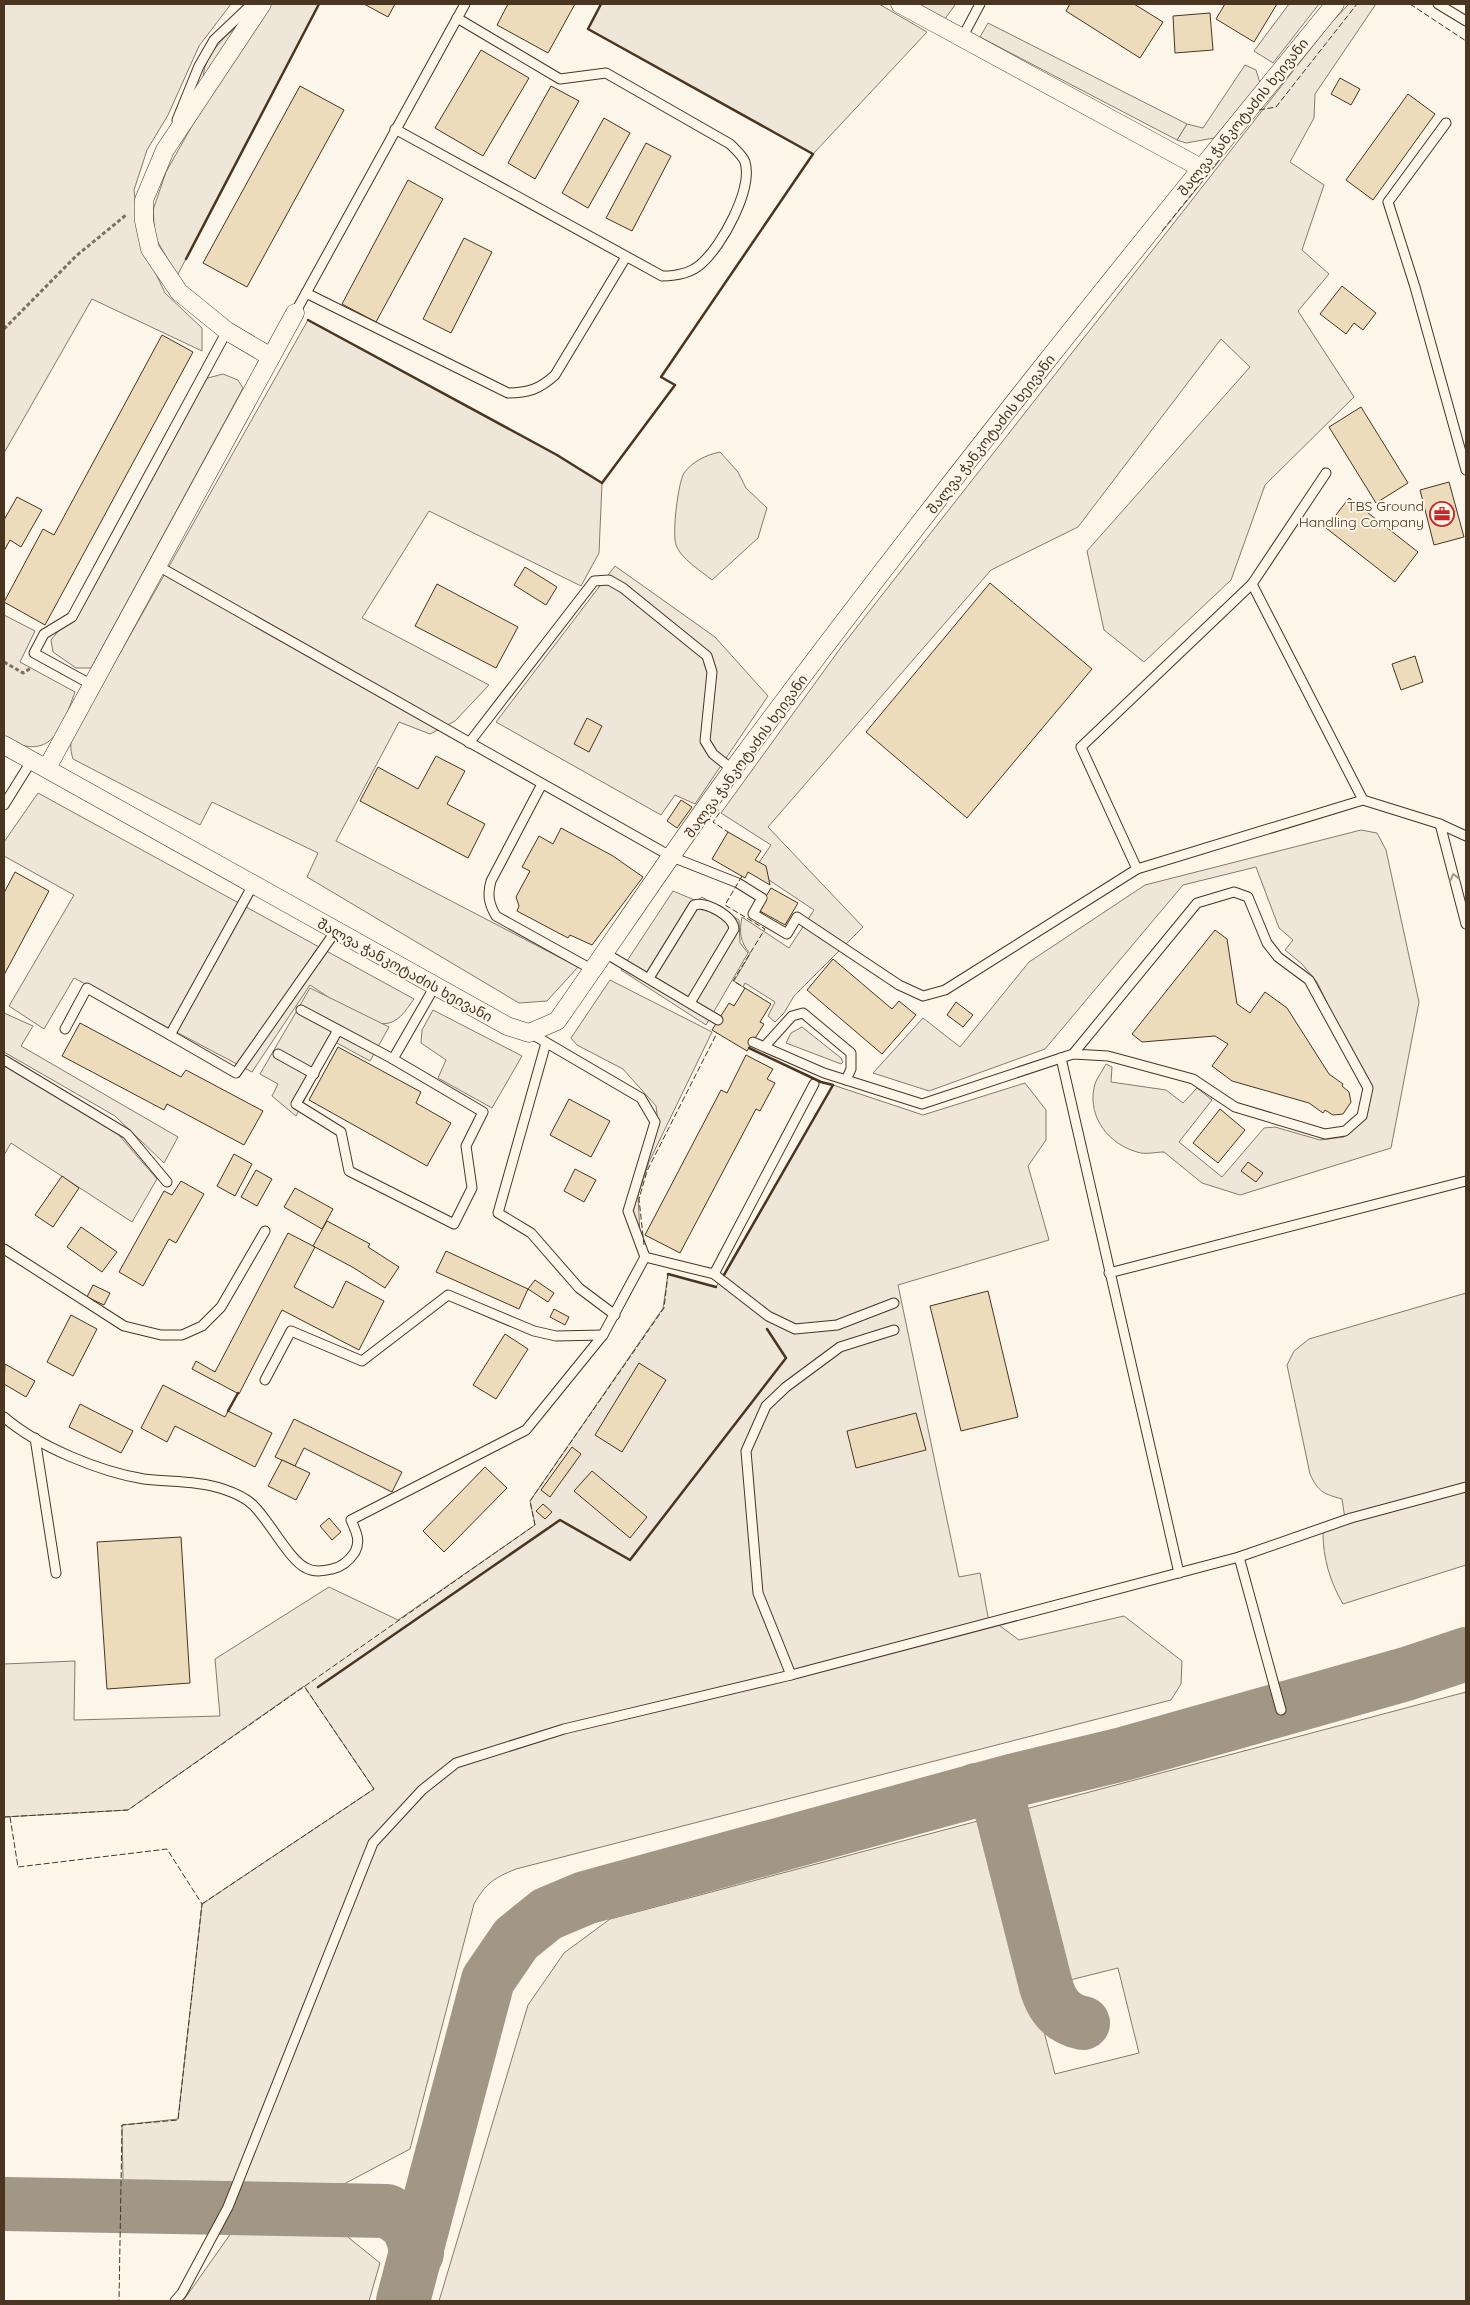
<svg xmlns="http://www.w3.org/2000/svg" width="1470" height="2305" font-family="Quicksand,'Noto Sans Georgian',sans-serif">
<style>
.green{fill:#ede6d9;stroke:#887966}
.parking{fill:#ede7d9;stroke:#887966}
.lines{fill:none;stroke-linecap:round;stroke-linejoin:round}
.taxiway{stroke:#a29684;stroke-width:54}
.building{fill:#ecdcbc;stroke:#4a3520}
.service-casing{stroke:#4a3520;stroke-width:11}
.minor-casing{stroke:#4a3520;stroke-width:19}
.path{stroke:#7f6f5c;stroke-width:3;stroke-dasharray:4 2.5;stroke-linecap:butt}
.service{stroke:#fbf6e9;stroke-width:9}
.minor{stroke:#fbf6e9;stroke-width:18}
.fence{stroke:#4a3520;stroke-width:1;stroke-dasharray:6 2.5;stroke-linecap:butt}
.wall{stroke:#4a3520;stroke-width:2.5}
.oneway{stroke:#a29684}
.labels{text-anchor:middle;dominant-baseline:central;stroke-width:4;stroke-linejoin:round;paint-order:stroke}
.street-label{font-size:14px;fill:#4a3520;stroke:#fbf6e9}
.poi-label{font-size:14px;fill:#4a3520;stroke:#fbf6e9;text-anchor:end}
</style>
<rect width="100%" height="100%" fill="#fbf6e9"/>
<g class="green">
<path d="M 4,4 L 231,4 L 199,46 L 168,115 L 147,150 L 134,190 L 140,240 L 165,293 L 202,328 L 202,351 L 92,299 L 4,453 Z"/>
<path d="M 271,4 L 319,4 L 177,276 L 155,237 L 153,210 L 166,172 L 193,124 Z"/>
<path d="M 601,4 L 879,4 L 927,32 L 813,154 L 588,29 Z"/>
<path d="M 1289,4 L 1319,4 L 1273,63 L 1254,51 Z"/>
<path d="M 1349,4 L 1376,4 L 1315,94 L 1314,118 L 1290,162 L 1324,185 L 1302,250 L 1329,274 L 1298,311 L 1354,397 L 1265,485 L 1231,580 L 1144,662 L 1104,630 L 1087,551 L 1250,367 L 1221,339 L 1078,527 L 991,570 L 768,827 L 863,927 L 794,996 L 784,1013 L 775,1022 L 768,1016 L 775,1002 L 745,983 L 743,987 L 734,981 L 750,954 C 740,941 739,933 742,917 L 789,948 L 814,910 L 754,870 L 771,845 L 721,813 L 842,646 L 1330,24 Z"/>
<path d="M 248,18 L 203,83 C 201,55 228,33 248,18 Z"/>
<path d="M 1245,65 L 1256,70 L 1260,83 L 1214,138 L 1186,143 L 1177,140 L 1187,124 L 1203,128 Z"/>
<path d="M 308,320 L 557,455 L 602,483 L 599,553 L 581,586 L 429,511 L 362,618 L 489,685 L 455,721 L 430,734 L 399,722 L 336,841 L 578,967 L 547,1001 L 519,1003 L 307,877 L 318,853 L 212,802 L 200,825 L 73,759 C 66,737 77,727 88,710 Z"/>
<path d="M 223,374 L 238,380 L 243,388 L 91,668 L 76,668 L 53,652 L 51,640 L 60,629 L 73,622 L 204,379 Z"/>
<path d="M 720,452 L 738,472 L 746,488 L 767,508 L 758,538 L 712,580 C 701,571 681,559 676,545 C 672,533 678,483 684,473 C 693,461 706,455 720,452 Z"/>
<path d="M 615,566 L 715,637 L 768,696 L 695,804 L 675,795 L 661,815 L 496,722 Z"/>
<path d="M 4,615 L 35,631 L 20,662 L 75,692 C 61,730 51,763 4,738 Z"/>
<path d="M 38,793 L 414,999 C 407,1008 401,1020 389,1023 C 369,1029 328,996 310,985 L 252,1072 L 74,978 L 44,1029 L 9,1006 L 74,895 L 4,856 L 4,842 Z"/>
<path d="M 1361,830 L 1377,833 L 1386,850 L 1419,1002 L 1391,1148 L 1240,1195 L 1202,1183 L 1164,1152 C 1156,1152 1145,1155 1137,1152 C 1109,1144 1088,1118 1094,1088 C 1095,1080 1102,1072 1106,1064 L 1112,1067 L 1111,1082 L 1166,1090 L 1183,1103 L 1197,1088 L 1212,1100 L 1179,1142 L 1222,1177 L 1264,1128 L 1275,1127 L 1320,1140 L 1344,1137 L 1364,1115 L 1368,1089 L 1317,982 L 1302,964 L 1285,950 L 1293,940 L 1279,928 L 1256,867 L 1183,885 L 1045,1049 L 929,1091 L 873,1073 L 923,1018 L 960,1047 L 1029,962 L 1145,885 Z"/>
<path d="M 610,980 L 712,1032 L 649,1162 L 638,1195 L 640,1235 L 632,1215 L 658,1123 L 656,1106 L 623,1069 L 577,1045 L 571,1038 Z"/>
<path d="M 433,1010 L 522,1056 L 492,1108 L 438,1078 L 446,1060 L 421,1043 L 422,1030 Z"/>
<path d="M 4,1013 L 33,1026 L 21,1046 L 178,1137 L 164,1163 L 115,1116 L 4,1052 Z"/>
<path d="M 802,1027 L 841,1058 L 843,1062 L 841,1064 L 786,1043 L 791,1033 Z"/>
<path d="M 4,1063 L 118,1134 L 157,1179 L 132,1222 L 11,1143 L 4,1155 Z"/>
<path d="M 1025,1083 L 1046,1110 L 1046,1140 L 1028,1166 L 1049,1240 L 898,1285 L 959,1577 L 980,1573 L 988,1617 L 1019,1640 L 1124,1616 L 1182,1661 L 1181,1684 L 1171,1700 L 516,1869 C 494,1878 486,1883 474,1904 L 410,2149 L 344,2184 L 123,2181 L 122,2125 L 178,2119 L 202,1904 L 374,1789 L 304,1686 L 128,1810 L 4,1817 L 4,1664 L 75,1661 L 74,1720 L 220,1716 L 215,1659 L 329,1587 L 398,1620 L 535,1525 L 530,1501 L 663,1308 L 668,1274 L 716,1287 L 833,1085 L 923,1115 Z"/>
<path d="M 1466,1293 L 1466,1565 L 1343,1604 C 1330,1582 1323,1558 1323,1533 L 1345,1519 L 1342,1499 C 1324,1494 1318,1492 1310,1474 L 1287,1365 L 1294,1351 L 1309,1339 Z"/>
<path d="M 1466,1692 L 1466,2301 L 439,2301 L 528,2005 L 564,1953 L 610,1919 L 989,1818 L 1055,2074 L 1139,2053 L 1118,1968 L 1062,1982 L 1018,1811 Z"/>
<path d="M 234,2229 L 338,2229 L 380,2263 L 369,2301 L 183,2301 Z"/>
</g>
<g class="parking">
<path d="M 914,4 L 953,4 L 955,5 L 944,20 Z"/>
<path d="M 988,23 L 1187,124 L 1177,140 L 980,37 Z"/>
<path d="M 673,891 L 697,901 L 702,897 L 739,920 L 740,943 L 748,953 L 706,1025 L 621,970 Z"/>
<path d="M 310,988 L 389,1027 L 370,1061 L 335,1042 L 296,1116 L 272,1096 L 278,1084 L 260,1074 Z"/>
</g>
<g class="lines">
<g class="taxiway">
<path d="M 976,1790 L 990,1796 L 1000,1805 L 1046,1986 C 1052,2006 1062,2019 1083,2023"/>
<path d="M 4,2204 L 387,2211 C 409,2222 411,2230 417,2253"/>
<path d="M 403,2301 L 488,1980 L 516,1939 L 547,1914 L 585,1898 L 1011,1781 L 1123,1754 L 1406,1674 L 1466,1654"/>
</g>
</g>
<g class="building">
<path d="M 364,4 L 395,4 L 388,17 Z"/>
<path d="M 508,4 L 575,4 L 548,53 L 497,25 Z"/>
<path d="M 1070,4 L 1134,4 L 1163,22 L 1140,58 L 1066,11 Z"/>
<path d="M 1225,4 L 1277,4 L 1254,42 L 1216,19 Z"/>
<path d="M 1210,13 L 1213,50 L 1175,53 L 1173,16 Z"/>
<path d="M 481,50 L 529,78 L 483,156 L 435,128 Z"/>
<path d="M 1340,78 L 1360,89 L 1351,105 L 1331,94 Z"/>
<path d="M 300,86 L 344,110 L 247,287 L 203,263 Z"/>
<path d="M 551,86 L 579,101 L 535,179 L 508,163 Z"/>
<path d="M 1408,94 L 1435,114 L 1373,200 L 1346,180 Z"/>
<path d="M 604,118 L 630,133 L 588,208 L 562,193 Z"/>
<path d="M 646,143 L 671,156 L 632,231 L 606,218 Z"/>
<path d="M 408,180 L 443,199 L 376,322 L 342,304 Z"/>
<path d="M 464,238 L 492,252 L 451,333 L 423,319 Z"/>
<path d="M 1342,286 L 1376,313 L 1363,330 L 1354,323 L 1346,334 L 1320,314 Z"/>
<path d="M 162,335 L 193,352 L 45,625 L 4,602 L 43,529 L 54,535 Z"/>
<path d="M 1361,407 L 1408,483 L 1376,503 L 1329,427 Z"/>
<path d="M 1449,482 L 1464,537 L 1434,545 L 1420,490 Z"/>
<path d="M 17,497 L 42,510 L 21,547 L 10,540 L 4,551 L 4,520 Z"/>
<path d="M 1349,498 L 1418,552 L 1395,582 L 1326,528 Z"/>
<path d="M 525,567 L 557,587 L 546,605 L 514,585 Z"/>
<path d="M 990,583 L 1092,669 L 967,818 L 866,732 Z"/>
<path d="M 437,584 L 518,627 L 496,668 L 415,626 Z"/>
<path d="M 1415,656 L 1423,682 L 1401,690 L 1392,664 Z"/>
<path d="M 587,718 L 602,726 L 589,752 L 574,744 Z"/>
<path d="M 436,756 L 465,771 L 447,804 L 485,824 L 468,858 L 360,801 L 378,767 L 418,789 Z"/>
<path d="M 681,800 L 692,807 L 677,828 L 667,821 Z"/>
<path d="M 561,828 L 613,856 L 643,877 L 592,945 L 570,935 L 568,938 L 517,911 L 519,906 L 516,897 L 530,871 L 522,867 L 539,836 L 553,844 Z"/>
<path d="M 728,832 L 761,851 L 755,860 L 766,866 L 770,885 L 748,872 L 745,878 L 712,859 Z"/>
<path d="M 15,872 L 49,891 L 4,975 L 4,893 Z"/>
<path d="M 771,888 L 798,903 L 785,925 L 758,910 Z"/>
<path d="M 1215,930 L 1227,939 L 1237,1004 L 1250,1013 L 1265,992 L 1287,1008 L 1329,1074 L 1343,1084 L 1342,1086 L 1349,1092 L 1351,1102 L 1343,1114 L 1333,1115 L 1325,1110 L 1323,1113 L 1309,1103 L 1232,1081 L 1212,1066 L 1228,1044 L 1215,1036 L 1142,1042 L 1132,1034 Z"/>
<path d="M 833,959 L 892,1009 L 899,1001 L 916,1015 L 882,1054 L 807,990 Z"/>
<path d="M 745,988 L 771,1004 L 760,1022 L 764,1024 L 747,1051 L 712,1030 L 729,1003 L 734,1006 Z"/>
<path d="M 956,1002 L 973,1015 L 963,1027 L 947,1015 Z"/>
<path d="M 80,1023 L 181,1077 L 186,1070 L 263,1111 L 244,1145 L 167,1104 L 164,1110 L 62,1056 Z"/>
<path d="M 338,1047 L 421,1092 L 416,1103 L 451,1123 L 427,1166 L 309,1100 Z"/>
<path d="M 746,1055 L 773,1069 L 767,1079 L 775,1083 L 760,1111 L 756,1109 L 680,1253 L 645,1235 L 721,1090 L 727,1093 Z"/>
<path d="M 569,1099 L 610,1121 L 591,1157 L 550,1135 Z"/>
<path d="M 1220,1109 L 1245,1130 L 1218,1163 L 1193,1143 Z"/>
<path d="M 234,1154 L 252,1164 L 235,1196 L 217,1186 Z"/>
<path d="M 1248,1162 L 1263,1173 L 1256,1182 L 1241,1171 Z"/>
<path d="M 575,1169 L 596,1180 L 584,1202 L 564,1191 Z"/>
<path d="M 256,1170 L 272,1179 L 257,1206 L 241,1197 Z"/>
<path d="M 62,1176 L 79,1188 L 53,1227 L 35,1215 Z"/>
<path d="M 181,1181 L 204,1194 L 176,1243 L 169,1239 L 143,1286 L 119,1272 L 164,1191 L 172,1195 Z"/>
<path d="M 295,1188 L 333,1209 L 322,1229 L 284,1207 Z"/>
<path d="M 327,1221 L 370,1244 L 368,1247 L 399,1267 L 385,1288 L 354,1268 L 313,1246 Z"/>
<path d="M 81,1227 L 117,1252 L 102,1272 L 67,1247 Z"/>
<path d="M 288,1233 L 315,1247 L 294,1287 L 333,1308 L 346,1281 L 384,1301 L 359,1350 L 282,1310 L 239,1394 L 192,1369 L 196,1361 L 215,1372 Z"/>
<path d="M 446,1251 L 528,1289 L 519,1309 L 436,1272 Z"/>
<path d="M 535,1280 L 554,1293 L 548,1302 L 528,1289 Z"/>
<path d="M 93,1285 L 110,1293 L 104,1305 L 87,1297 Z"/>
<path d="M 988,1291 L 1018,1417 L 961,1431 L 930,1306 Z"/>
<path d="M 554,1309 L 569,1317 L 565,1325 L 550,1317 Z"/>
<path d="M 71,1315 L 97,1329 L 73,1376 L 47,1362 Z"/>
<path d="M 505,1334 L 528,1349 L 496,1399 L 473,1385 Z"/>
<path d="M 639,1363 L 666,1380 L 622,1452 L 595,1435 Z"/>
<path d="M 5,1364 L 35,1381 L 26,1397 L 4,1384 Z"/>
<path d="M 163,1385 L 225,1417 L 228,1411 L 272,1433 L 255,1467 L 175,1426 L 167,1442 L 141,1428 Z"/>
<path d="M 80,1404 L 133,1431 L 121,1453 L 69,1427 Z"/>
<path d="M 916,1413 L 926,1450 L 856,1468 L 847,1431 Z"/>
<path d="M 294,1419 L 402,1472 L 392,1492 L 304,1448 L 295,1466 L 275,1457 Z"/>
<path d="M 572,1447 L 581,1454 L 550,1497 L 541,1490 Z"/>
<path d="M 282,1460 L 310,1473 L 296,1500 L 268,1486 Z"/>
<path d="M 485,1467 L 507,1488 L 444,1552 L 423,1531 Z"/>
<path d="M 592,1471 L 647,1517 L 630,1538 L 574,1491 Z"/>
<path d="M 543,1504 L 552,1512 L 545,1519 L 536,1511 Z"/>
<path d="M 329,1518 L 341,1532 L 332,1540 L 320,1526 Z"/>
<path d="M 181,1537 L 190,1683 L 107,1689 L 97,1542 Z"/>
</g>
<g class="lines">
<defs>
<g id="service">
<path d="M 1438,4 L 1466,21"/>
<path d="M 962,38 L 980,4"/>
<path d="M 177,120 L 199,66 L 214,40 L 252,4"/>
<path d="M 1446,123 L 1388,202 L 1415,287 L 1466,470"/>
<path d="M 395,129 L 662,276 C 676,276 690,274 701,264 C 722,246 753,189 745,162 C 743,156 735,149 730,144 L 606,73 L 560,79 L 457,18"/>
<path d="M 306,293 L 508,393 C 528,393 540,389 555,375 L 626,257"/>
<path d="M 295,313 L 465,4"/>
<path d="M 158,566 L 672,857 L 738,883 L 762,898 L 753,914 L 787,934 L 797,917 L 899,985 L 923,996 L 945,990 L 1137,869 L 1363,800 L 1440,824 L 1466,836"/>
<path d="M 1252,584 L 1326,473"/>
<path d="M 92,685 L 34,653 L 44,634 L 72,617 L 227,331"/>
<path d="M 469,743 L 594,581 L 609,580 L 623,588 L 707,656 L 712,672 L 705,741 L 713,754 L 733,770"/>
<path d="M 542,784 L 491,881 C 487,895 489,904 496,916 L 593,970"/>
<path d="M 4,805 L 32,760"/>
<path d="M 1440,824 L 1466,924"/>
<path d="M 1137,869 L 1081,747 L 1252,584 L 1363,800"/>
<path d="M 253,885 L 170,1035 L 236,1073 L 335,932"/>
<path d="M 605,953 L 718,1020"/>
<path d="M 649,978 L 694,905 C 706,901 733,916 734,929 L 690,1003"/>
<path d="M 301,1010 L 393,1059"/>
<path d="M 65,1029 L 87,988 L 170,1035"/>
<path d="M 338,1030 L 296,1104 L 341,1132 L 349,1171 L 454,1224 L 472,1188 L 466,1146 L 483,1112 L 393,1059 L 435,986"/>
<path d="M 753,1042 L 824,1073 L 922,1104 L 1073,1054 L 1197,903 L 1234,892 L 1248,897 L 1267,943 L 1278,957 L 1309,980 L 1368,1088 L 1362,1116 L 1345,1131 L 1325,1134 L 1235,1107 L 1193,1079 L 1108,1056 L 1073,1054"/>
<path d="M 546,1043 L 498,1213 L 531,1233 L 579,1288 L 615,1315"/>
<path d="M 765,1046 L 792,1016 L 803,1013 L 851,1053 L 851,1069 L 846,1080"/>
<path d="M 278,1054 L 314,1074"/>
<path d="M 1061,1058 L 1179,1573"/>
<path d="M 4,1060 L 127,1134 L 167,1182"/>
<path d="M 4,1249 L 124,1326 L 161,1335 L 182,1335 L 202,1326 L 221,1307 L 265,1231"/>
<path d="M 645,1257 L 714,1274 L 814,1084"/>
<path d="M 1109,1273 L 1466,1181"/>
<path d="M 714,1274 L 768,1316 L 795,1329 L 837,1325 L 894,1303"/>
<path d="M 265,1380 L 291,1331 L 362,1361 L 448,1295 L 534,1331 L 556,1336 L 603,1335"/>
<path d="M 4,1417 C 37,1446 100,1472 144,1479 C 168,1482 201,1481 223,1489 C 232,1492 246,1498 253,1505 C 269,1520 289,1560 306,1568 C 313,1572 324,1571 332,1569 C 342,1567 349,1561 355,1552 C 361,1540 356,1532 351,1520 L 526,1430 L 603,1335 L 645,1257 L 628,1211 L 655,1122 L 641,1098 L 530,1033"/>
<path d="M 35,1438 L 56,1573"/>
<path d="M 1239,1557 L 1281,1710"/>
<path d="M 791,1675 L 758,1593 L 746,1451 L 766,1406 L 786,1387 L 840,1347 L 894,1330"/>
<path d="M 175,2301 L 182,2293 L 228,2207 L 373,1843 L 422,1790 L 456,1763 L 564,1729 L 791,1675 L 1239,1557 L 1351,1518 L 1466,1487"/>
</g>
<g id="minor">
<path d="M 262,4 L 165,150 L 144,200 L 144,221 L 150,249 L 179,292 L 227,331 L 271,357"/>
<path d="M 900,4 L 1201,168"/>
<path d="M 4,745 L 507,1026 L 529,1033 L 557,1021 C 616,937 673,851 734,768 C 927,507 1130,255 1335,4"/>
<path d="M 47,768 L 295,313"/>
</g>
</defs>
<use href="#service" class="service-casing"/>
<use href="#minor" class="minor-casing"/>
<g class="path">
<path d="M 4,329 L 76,256 L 126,215"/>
<path d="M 4,662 L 23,673 L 31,668"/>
</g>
<use href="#service" class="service"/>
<use href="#minor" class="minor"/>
<g class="fence">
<path d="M 1410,4 L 1466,41"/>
<path d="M 1259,110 L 1276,107 L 1357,4"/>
<path d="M 1162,231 L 1220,159"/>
<path d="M 1466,325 L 1466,342"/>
<path d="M 715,806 L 720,812 L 713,822 L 728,832"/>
<path d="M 742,876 L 725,905 L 765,929 L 733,981 L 745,988"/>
<path d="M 644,1245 L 639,1199 L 647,1171 L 717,1033"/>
<path d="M 4,1817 L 128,1810 L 535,1525 L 530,1501 L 664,1308 L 668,1274"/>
<path d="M 10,1817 L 18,1867 L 167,1849 L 202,1904 L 178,2120 L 122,2125 L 119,2301"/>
<path d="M 202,1904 L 374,1789 L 304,1686"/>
</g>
<g class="wall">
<path d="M 186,259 L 319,4"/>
<path d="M 308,320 L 557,455 L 602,483 L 675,385 L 661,377 L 813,154 L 588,29 L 601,4"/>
<path d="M 668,1274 L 716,1287"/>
<path d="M 724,1275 L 833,1085 L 821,1082 L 749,1048"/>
<path d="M 228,1411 L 238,1393"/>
<path d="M 318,1687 L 560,1520 L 630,1560 L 786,1358 L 767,1329"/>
</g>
</g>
<defs><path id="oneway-chevron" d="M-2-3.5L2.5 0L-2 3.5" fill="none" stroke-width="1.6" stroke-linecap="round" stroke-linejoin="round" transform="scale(1.25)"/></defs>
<use class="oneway" href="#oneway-chevron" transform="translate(1454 877) rotate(-104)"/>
<defs>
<symbol id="office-ring" viewBox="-11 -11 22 22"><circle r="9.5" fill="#fbf6e9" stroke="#c62828" stroke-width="1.5"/><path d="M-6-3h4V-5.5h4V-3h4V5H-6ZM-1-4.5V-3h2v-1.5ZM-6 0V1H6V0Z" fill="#c62828"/></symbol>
</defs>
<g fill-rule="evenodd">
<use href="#office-ring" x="1428" y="500" width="28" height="28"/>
</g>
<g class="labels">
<g class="street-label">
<text transform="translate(1243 117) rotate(-51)">შალვა ჭანკოტაძის ხეივანი</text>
<text transform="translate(991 434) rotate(-52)">შალვა ჭანკოტაძის ხეივანი</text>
<text transform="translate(746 756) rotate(-54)">შალვა ჭანკოტაძის ხეივანი</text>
<text transform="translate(405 970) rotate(29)">შალვა ჭანკოტაძის ხეივანი</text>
</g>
<g class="poi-label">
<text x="1424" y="506">TBS Ground<tspan x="1424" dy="16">Handling Company</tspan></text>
</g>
</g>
<rect width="1470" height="2305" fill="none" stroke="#4a3520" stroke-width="10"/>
</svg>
